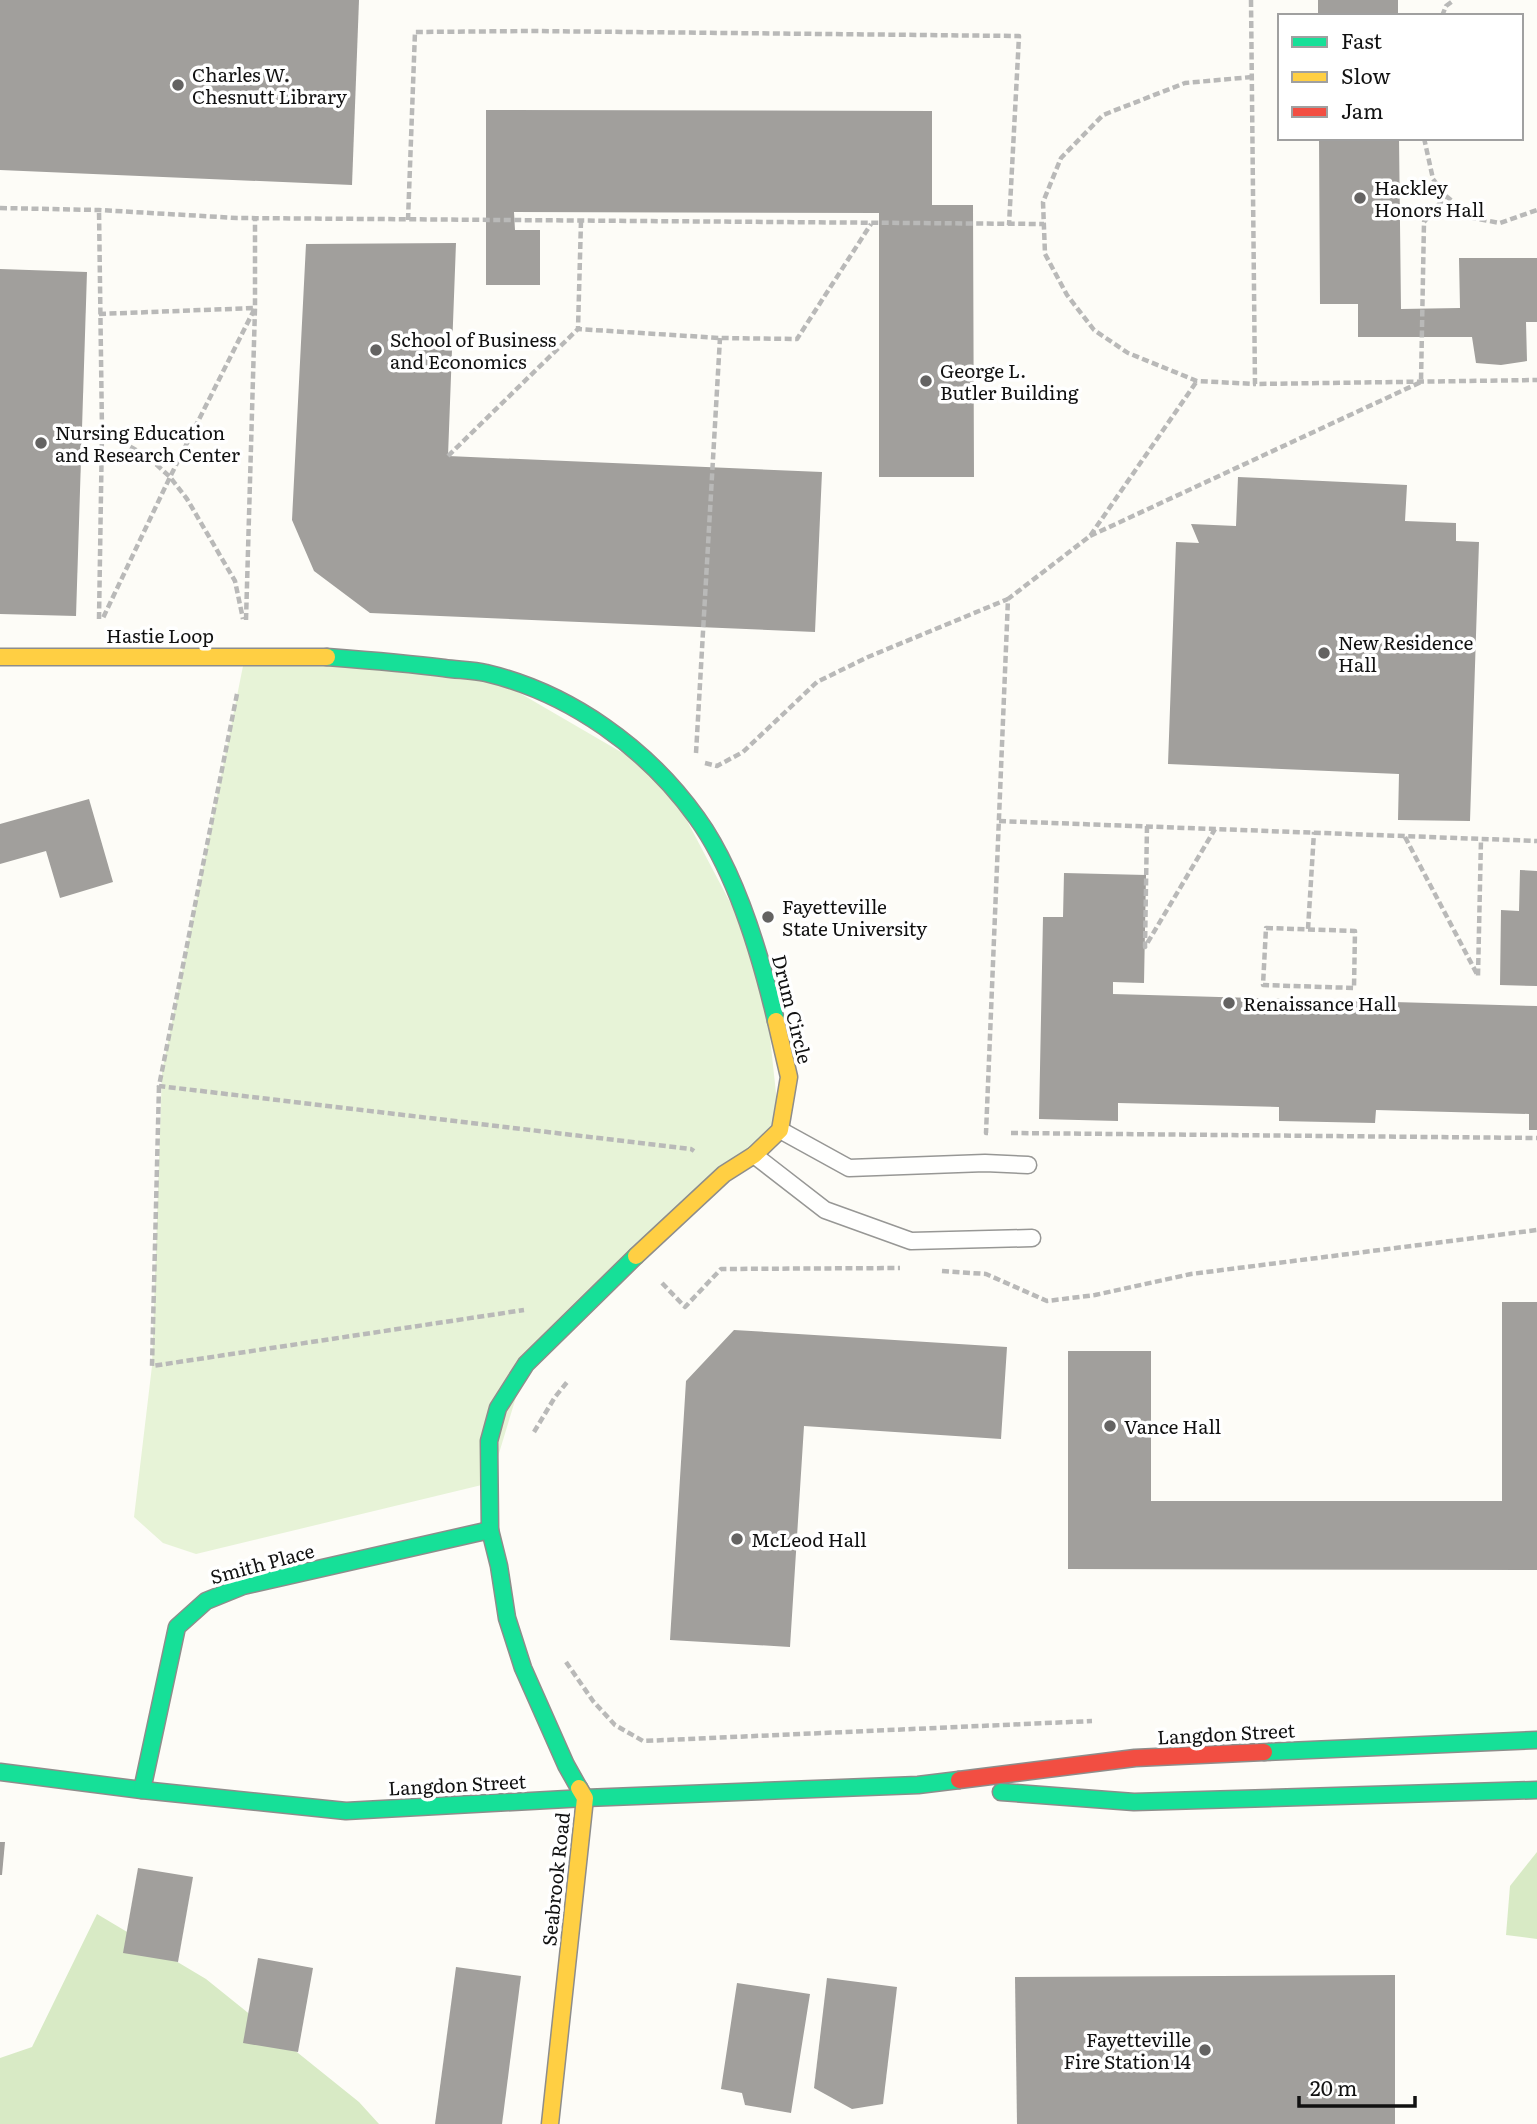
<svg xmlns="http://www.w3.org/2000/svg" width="1537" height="2124" font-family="Literata,serif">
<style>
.green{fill:#e7f3d7}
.forest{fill:#d8eac5}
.building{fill:#a19f9c}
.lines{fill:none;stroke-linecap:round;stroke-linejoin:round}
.lane-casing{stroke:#979795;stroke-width:19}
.fast-casing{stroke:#8e8d8b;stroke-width:19}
.slow-casing{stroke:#8e8d8b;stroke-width:19}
.jam-casing{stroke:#8e8d8b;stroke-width:19}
.path{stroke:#b9b9b8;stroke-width:4.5;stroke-dasharray:7 3.5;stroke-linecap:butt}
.lane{stroke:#fffffe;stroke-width:16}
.fast{stroke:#16e098;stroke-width:16}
.slow{stroke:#ffcf43;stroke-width:16}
.jam{stroke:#f24e42;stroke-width:16}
.poi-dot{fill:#646362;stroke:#fff;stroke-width:2.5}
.labels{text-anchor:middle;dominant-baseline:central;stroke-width:7;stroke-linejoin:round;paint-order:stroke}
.poi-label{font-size:19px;fill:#111;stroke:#fff;text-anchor:start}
.street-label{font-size:19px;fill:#111;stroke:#fff}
</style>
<rect width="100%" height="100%" fill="#fdfcf7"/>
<path class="green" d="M 245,656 L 485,673 L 664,777 L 762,963 L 780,1130 L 526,1364 L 490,1483 L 196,1554 L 163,1543 L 134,1517 L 152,1366 L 162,1072 Z"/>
<g class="forest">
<path d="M 1537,1852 L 1537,1939 L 1506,1935 L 1510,1886 Z"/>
<path d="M 97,1914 L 206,1979 L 359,2102 L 379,2124 L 0,2124 L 0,2058 L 32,2047 Z"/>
</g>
<g class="building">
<path d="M 0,0 L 359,0 L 352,185 L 0,170 Z"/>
<rect x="1318" y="0" width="80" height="16"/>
<path d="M 486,110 L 932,111 L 932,205 L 973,205 L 974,477 L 879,477 L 879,213 L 514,212 L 515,230 L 540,230 L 540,285 L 486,285 Z"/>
<path d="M 1319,138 L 1399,138 L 1401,309 L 1460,308 L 1459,258 L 1537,258 L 1537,322 L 1526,322 L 1527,361 L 1501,365 L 1476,363 L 1472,337 L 1358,337 L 1358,304 L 1320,304 Z"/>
<path d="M 456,243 L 448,456 L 822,472 L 815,632 L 370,613 L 314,571 L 292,520 L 306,244 Z"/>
<path d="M 0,269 L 87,272 L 76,616 L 0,614 Z"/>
<path d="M 1238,477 L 1407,485 L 1405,521 L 1456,523 L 1456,541 L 1479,542 L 1470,821 L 1398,820 L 1399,774 L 1168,764 L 1176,542 L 1199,543 L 1191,524 L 1236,526 Z"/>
<path d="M 89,799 L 113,882 L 60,898 L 46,851 L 0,864 L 0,824 Z"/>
<path d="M 1520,870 L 1537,871 L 1537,986 L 1500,985 L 1501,910 L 1519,911 Z"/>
<path d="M 1064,873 L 1146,875 L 1144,983 L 1113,982 L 1113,994 L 1537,1006 L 1537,1130 L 1529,1130 L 1529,1114 L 1376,1110 L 1375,1123 L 1279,1121 L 1279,1107 L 1118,1103 L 1118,1121 L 1039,1119 L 1043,917 L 1063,917 Z"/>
<path d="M 1502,1302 L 1537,1302 L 1537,1570 L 1068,1569 L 1068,1351 L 1151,1351 L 1151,1501 L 1502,1501 Z"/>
<path d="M 734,1330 L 1007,1347 L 1001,1439 L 804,1426 L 790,1647 L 670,1640 L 686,1381 Z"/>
<path d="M 0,1842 L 5,1842 L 2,1875 L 0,1875 Z"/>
<path d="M 138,1868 L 193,1877 L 178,1962 L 123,1953 Z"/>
<path d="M 258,1958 L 313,1968 L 298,2052 L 243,2043 Z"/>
<path d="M 456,1967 L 521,1976 L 502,2124 L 435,2124 Z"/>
<path d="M 1395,1975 L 1395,2124 L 1017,2124 L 1015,1977 Z"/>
<path d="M 827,1978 L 897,1987 L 883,2104 L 852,2109 L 814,2088 Z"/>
<path d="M 737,1983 L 810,1994 L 791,2113 L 745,2105 L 742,2093 L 721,2089 Z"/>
</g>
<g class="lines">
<defs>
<g id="lane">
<path d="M 780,1130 L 849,1168 L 985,1163 L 1028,1165"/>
<path d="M 754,1155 L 825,1210 L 911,1241 L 1032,1238"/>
</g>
<g id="fast">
<path d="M 327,657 C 366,660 405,663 444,668 C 457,670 472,670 486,673 C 570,693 647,748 697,818 C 736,872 761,957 776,1021"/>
<path d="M 1264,1752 L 1537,1740"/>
<path d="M 0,1772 L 142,1790 L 346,1811 L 585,1798 L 918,1785 L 959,1780"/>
<path d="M 579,1788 L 566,1765 L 523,1668 L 507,1618 L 499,1566 L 490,1530 L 489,1441 L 498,1408 L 526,1364 L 636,1256"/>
<path d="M 142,1790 L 177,1627 L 206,1601 L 243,1586 L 490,1530"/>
<path d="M 1001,1792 L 1134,1802 L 1537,1790"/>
</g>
<g id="slow">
<path d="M 0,657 L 327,657"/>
<path d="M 636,1256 L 724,1174 L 754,1155 L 780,1130 L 789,1077 L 776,1021"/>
<path d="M 550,2124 L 585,1798 L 579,1788"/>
</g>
<path id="jam" d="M 959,1780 L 1135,1758 L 1264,1752"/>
</defs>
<use href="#lane" class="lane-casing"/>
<use href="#fast" class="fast-casing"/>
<use href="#slow" class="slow-casing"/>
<use href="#jam" class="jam-casing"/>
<g class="path">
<path d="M 1251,0 L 1255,384 L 1537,380"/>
<path d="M 1442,16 L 1446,6 L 1454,0"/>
<path d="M 1252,77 L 1185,83 L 1103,115 L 1061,158 L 1043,202 L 1045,254 L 1067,295 L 1094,330 L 1128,353 L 1197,381 L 1255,384"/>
<path d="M 1424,138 L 1433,179 L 1446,196 L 1473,218 L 1500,223 L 1537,210"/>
<path d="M 0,208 L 99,210 L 237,218 L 1044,224"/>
<path d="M 408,220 L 415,32 L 532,31 L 1019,36 L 1009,225"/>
<path d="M 581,221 L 578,329 L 720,338 L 797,339 L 871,224"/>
<path d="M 99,314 L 255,308 L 170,477 L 102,620"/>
<path d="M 103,431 L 148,457 L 170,477 L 187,499 L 235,581 L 243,619"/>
<path d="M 448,456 L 578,329"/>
<path d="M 1090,536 L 1421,382 L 1424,222 L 1446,196"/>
<path d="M 99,619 L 102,431 L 99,210"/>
<path d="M 246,620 L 255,308 L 255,218"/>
<path d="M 237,694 L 159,1086 L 691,1149 L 694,1151"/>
<path d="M 696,753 L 720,338"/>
<path d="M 705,763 L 717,766 L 743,752 L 817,682 L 868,657 L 1008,599"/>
<path d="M 999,821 L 1537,841"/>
<path d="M 1147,826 L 1145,947 L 1215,829"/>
<path d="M 1405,837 L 1478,976 L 1481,839"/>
<path d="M 1266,928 L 1355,931 L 1354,988 L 1263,985 Z"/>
<path d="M 1308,929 L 1314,832"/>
<path d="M 159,1086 L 152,1366 L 524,1310"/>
<path d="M 988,1133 L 986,1133 L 1008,599 L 1090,536 L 1197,381"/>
<path d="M 1011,1133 L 1537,1138"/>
<path d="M 942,1271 L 986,1274 L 1047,1301 L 1095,1295 L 1191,1274 L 1537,1230"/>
<path d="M 662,1283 L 685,1307 L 721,1269 L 900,1268"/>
<path d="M 534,1432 L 555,1397 L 568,1381"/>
<path d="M 566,1662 L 593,1701 L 615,1725 L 643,1741 L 1092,1721"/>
</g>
<use href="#lane" class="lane"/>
<use href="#fast" class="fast"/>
<use href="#slow" class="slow"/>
<use href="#jam" class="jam"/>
</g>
<g class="poi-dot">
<circle cx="178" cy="85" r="7"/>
<circle cx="1360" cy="198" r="7"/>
<circle cx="376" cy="350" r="7"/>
<circle cx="926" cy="381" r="7"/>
<circle cx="41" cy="443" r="7"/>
<circle cx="1324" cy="653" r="7"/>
<circle cx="768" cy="917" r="7"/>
<circle cx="1229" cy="1003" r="7"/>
<circle cx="1110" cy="1426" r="7"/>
<circle cx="737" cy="1539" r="7"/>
<circle cx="1205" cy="2050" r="7"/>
</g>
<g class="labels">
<g class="poi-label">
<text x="192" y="74">Charles W.<tspan x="192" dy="22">Chesnutt Library</tspan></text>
<text x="1374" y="187">Hackley<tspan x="1374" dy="22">Honors Hall</tspan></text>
<text x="390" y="339">School of Business<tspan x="390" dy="22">and Economics</tspan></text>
<text x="940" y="370">George L.<tspan x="940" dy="22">Butler Building</tspan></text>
<text x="55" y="432">Nursing Education<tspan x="55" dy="22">and Research Center</tspan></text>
<text x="1338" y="642">New Residence<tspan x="1338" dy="22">Hall</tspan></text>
<text x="782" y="906">Fayetteville<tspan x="782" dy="22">State University</tspan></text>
<text x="1243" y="1003">Renaissance Hall</text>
<text x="1124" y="1426">Vance Hall</text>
<text x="751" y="1539">McLeod Hall</text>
<text x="1191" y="2039" text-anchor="end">Fayetteville<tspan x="1191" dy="22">Fire Station 14</tspan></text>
</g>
<g class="street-label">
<text x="160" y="635">Hastie Loop</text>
<text transform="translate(793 1009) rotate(76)">Drum Circle</text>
<text transform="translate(262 1563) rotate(-15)">Smith Place</text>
<text transform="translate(1226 1733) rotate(-3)">Langdon Street</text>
<text transform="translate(457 1784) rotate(-3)">Langdon Street</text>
<text transform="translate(555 1879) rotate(-84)">Seabrook Road</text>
</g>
</g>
<rect x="1278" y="14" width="245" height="126" fill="#ffffff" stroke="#a0a0a0" stroke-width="2"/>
<rect x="1292" y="37" width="35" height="10" fill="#16e098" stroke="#a0a0a0" stroke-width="2"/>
<text x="1341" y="49" font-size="21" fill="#111111">Fast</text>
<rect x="1292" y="72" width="35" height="10" fill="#ffcf43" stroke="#a0a0a0" stroke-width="2"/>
<text x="1341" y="84" font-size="21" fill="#111111">Slow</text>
<rect x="1292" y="107" width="35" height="10" fill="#f24e42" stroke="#a0a0a0" stroke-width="2"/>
<text x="1341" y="119" font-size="21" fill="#111111">Jam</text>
<path d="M1299 2096v10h116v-10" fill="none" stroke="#111111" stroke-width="3.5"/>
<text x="1310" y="2096" font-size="21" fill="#111111" stroke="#ffffff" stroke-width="5" paint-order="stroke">20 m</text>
</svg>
